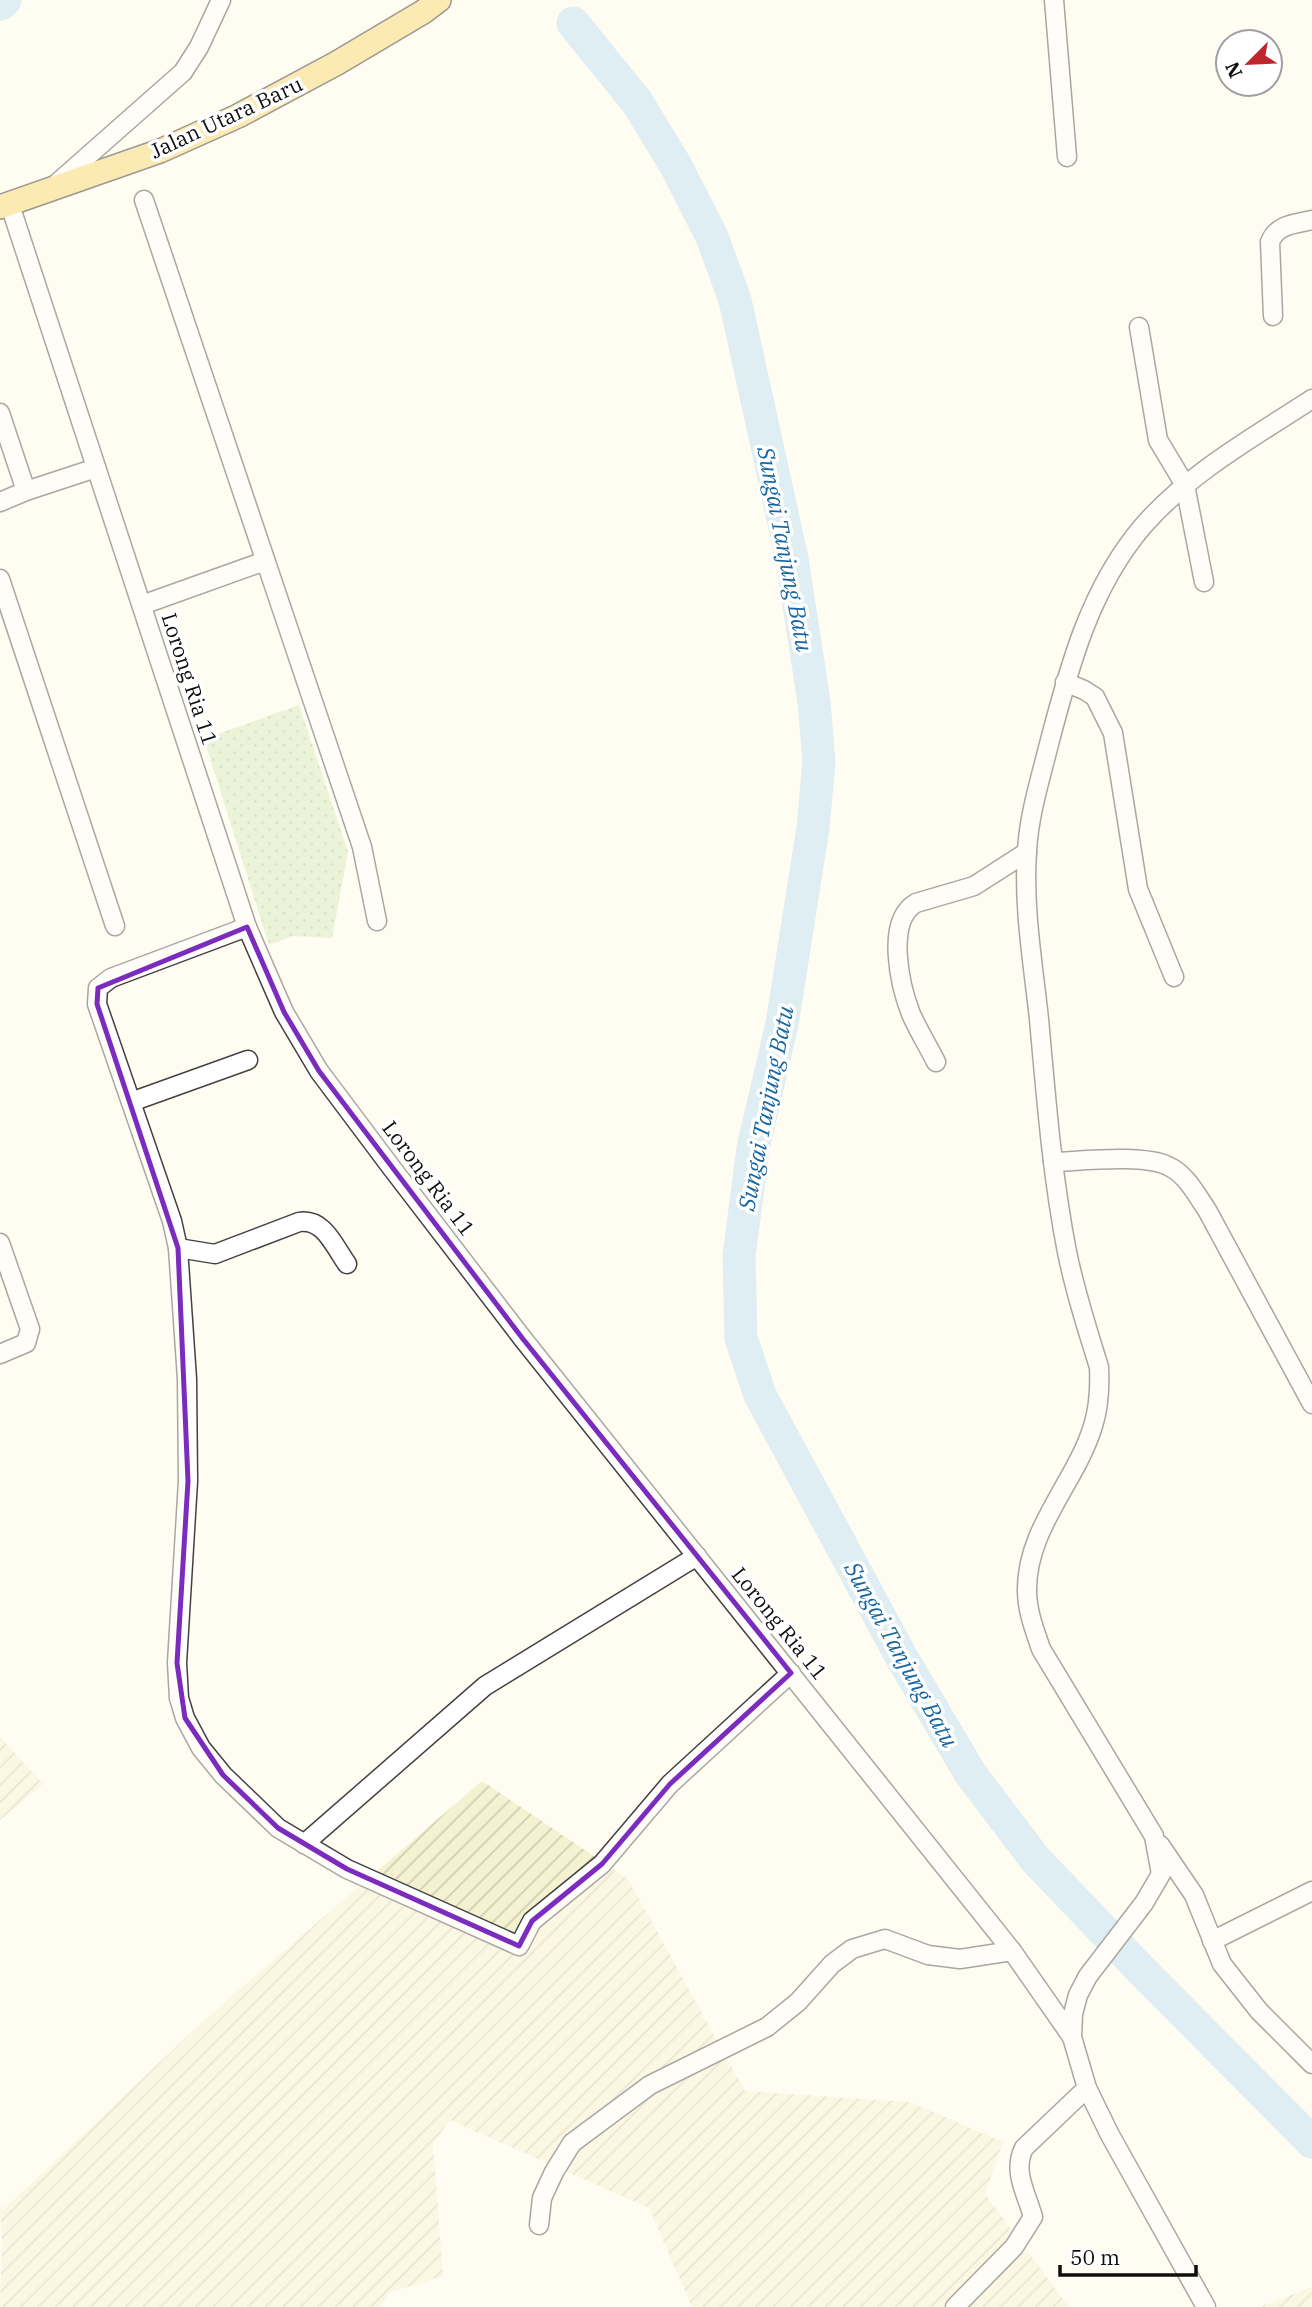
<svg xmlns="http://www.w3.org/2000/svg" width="1312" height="2307" font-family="'IBM Plex Serif',serif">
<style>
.farmland{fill:url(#farmland-furrows)}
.grass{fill:url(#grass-dots)}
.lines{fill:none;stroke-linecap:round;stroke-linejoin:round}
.river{stroke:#b6def6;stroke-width:33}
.minor-casing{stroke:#424242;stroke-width:21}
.major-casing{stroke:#202020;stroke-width:26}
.minor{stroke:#fff;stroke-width:18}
.major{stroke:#f8d568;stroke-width:23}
.marked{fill:none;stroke:#7b2cbf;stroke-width:5;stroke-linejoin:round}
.labels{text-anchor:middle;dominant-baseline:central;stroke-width:7;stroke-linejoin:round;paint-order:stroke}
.street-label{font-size:21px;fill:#0f0f0f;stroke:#fff}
.water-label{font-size:23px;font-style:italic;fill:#1766a2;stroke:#fff}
</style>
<defs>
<pattern id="farmland-furrows" width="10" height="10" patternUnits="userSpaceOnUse" patternTransform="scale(1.75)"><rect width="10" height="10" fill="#f5f2d1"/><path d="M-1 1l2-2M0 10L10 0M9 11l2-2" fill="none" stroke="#d1ceb2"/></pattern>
<pattern id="grass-dots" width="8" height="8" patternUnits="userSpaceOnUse" patternTransform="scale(1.75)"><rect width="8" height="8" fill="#d3eaba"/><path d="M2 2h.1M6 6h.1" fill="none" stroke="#b4c89f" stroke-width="1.8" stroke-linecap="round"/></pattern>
</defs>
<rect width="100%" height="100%" fill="#fffcf1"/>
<g class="farmland">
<path d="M 0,1737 L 43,1784 L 0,1820 Z"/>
<path d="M 482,1781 L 628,1879 L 745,2091 L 910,2102 L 1003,2142 L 985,2194 L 1069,2307 L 692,2307 L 649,2208 L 450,2120 L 433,2144 L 443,2276 L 389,2293 L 380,2307 L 0,2307 L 2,2242 L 0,2207 L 3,2210 L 211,2014 Z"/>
<path d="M 1312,2287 L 1312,2307 L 1260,2307 Z"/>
</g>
<path class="grass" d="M 299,705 L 348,852 L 332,938 L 293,936 L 269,945 L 204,739 Z"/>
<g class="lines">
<g class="river">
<path d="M 0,4 L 5,0"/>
<path d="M 573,23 L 637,102 L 676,166 L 712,237 L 735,300 L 792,559 L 814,702 L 819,762 L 813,828 L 782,1024 L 753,1148 L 739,1256 L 741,1338 L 760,1395 L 902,1658 L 970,1773 L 1035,1859 L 1147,1976 L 1312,2142"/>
</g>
<defs>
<g id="minor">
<path d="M 1054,0 L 1067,157"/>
<path d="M 55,185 L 183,72 L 199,47 L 221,0"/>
<path d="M 144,200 L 362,847 L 377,921"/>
<path d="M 10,205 L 247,927 L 284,1012 L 319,1071 L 391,1167 L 523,1339 L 1012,1951 L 1072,2037"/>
<path d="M 1273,316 L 1270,242 C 1277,224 1295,224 1312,220"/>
<path d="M 1139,327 L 1158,440 L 1185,485 L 1204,582"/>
<path d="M 0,413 L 26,491"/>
<path d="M 0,502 L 26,491 L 96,468"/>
<path d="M 0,579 L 115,926"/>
<path d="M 142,605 L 265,561"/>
<path d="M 1065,682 L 1084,690 L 1095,697 L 1113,733 L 1138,889 L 1174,977"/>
<path d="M 247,927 L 111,978 L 98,988 L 97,1004 L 172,1221 L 178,1248 L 187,1379 L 188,1481 L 177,1663 L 179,1698 L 185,1718 L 201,1748 L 223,1775 L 278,1828 L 347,1869 L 519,1946 L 532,1921 L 602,1864 L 670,1784 L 791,1673"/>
<path d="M 936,1062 C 928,1046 918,1030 911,1014 C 900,986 885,921 916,903 L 974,886 L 1027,852"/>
<path d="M 131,1102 L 248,1060"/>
<path d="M 1053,1162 C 1082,1161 1143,1154 1168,1166 C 1186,1174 1196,1194 1207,1210 L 1312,1404"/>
<path d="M 0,1243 L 30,1329 L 26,1343 L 0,1354"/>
<path d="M 178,1248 L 215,1254 L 299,1222 C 324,1218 334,1246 347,1264"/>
<path d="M 304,1844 L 485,1686 L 697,1556"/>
<path d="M 1160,1845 L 1194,1895 L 1222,1964 L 1259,2011 L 1312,2064"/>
<path d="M 1212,1941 L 1312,1891"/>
<path d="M 539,2225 L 542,2198 L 554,2172 L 572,2143 L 650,2085 L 767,2027 L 798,2002 L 832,1964 L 852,1949 L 885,1939 L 928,1955 L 960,1959 L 1012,1951"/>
<path d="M 955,2307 L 1014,2247 L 1033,2217 C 1027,2194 1012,2172 1024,2148 L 1087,2088"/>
<path d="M 1206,2307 L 1110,2135 L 1087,2088 L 1072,2037 L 1073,2014 L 1078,1995 L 1088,1976 L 1144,1903 L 1161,1874 L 1154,1836 L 1041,1649 C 1035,1631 1027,1611 1027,1591 C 1026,1529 1076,1482 1093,1426 C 1099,1407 1100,1387 1099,1367 C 1087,1329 1075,1291 1067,1252 C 1052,1175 1046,1097 1039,1019 C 1033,963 1023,907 1027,851 C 1029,815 1040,780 1049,744 C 1069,667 1090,588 1143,526 C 1189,473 1254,437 1312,399"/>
</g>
<path id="major" d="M 0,207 L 160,151 L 238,116 L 337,63 L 423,12 L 439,0"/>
</defs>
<use href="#minor" class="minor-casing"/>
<use href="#major" class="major-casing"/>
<use href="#minor" class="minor"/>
<use href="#major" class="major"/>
</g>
<path d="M0 0H1312V2307H0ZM 247,927 L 284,1012 L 319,1071 L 523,1339 L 791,1673 L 670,1784 L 602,1864 L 532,1921 L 519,1946 L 347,1869 L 278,1828 L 223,1775 L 185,1718 L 177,1663 L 188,1481 L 178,1248 L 97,1004 L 98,988 Z" fill="#fffcf1" fill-opacity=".55" fill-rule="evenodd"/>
<path class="marked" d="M 247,927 L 284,1012 L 319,1071 L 523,1339 L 791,1673 L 670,1784 L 602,1864 L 532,1921 L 519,1946 L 347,1869 L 278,1828 L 223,1775 L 185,1718 L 177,1663 L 188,1481 L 178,1248 L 97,1004 L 98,988 Z"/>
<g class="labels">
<g class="street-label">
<text transform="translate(226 117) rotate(-25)">Jalan Utara Baru</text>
<text transform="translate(190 679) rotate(72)">Lorong Ria 11</text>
<text transform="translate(429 1178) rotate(53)">Lorong Ria 11</text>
<text transform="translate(780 1623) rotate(51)">Lorong Ria 11</text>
</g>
<g class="water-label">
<text transform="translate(786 549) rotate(79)">Sungai Tanjung Batu</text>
<text transform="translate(765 1108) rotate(-79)">Sungai Tanjung Batu</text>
<text transform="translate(902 1654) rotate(61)">Sungai Tanjung Batu</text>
</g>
</g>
<g transform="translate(1249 63) rotate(246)"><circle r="33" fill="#ffffff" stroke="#9f9f9f" stroke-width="2"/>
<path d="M0-5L12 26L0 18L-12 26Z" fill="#c0262e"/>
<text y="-10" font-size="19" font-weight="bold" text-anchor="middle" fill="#0f0f0f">N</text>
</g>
<path d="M1060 2265v10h136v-10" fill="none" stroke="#0f0f0f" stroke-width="3.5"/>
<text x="1070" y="2265" font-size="21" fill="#0f0f0f" stroke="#ffffff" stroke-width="5" paint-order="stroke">50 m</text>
</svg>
